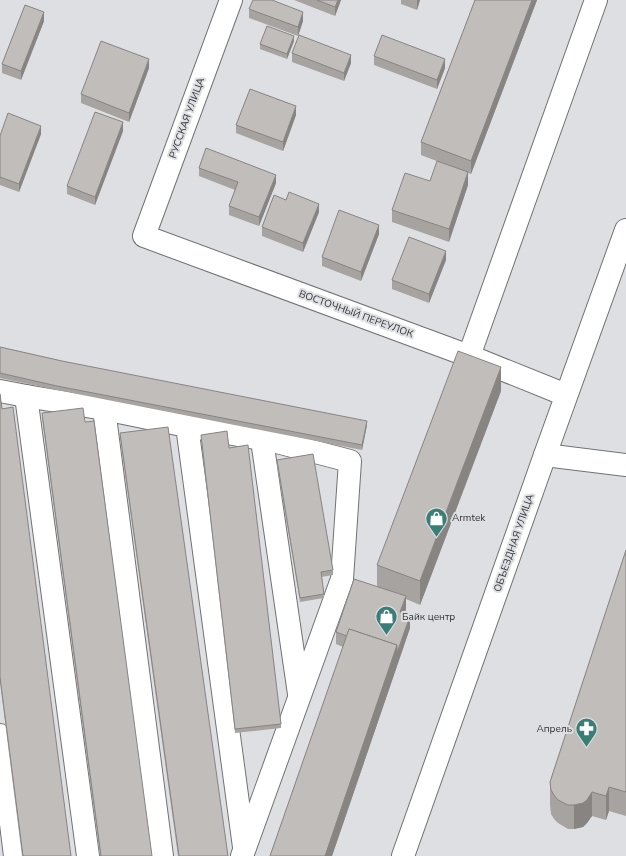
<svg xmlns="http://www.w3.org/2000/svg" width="626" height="856" font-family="'Nunito Sans',sans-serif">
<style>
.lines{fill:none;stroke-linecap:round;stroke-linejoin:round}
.minor-casing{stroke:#717275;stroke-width:24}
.major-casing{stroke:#717275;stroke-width:24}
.minor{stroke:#fff;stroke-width:22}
.major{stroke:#fff;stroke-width:22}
.wall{fill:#a6a3a0}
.shaded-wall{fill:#878482}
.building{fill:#c1bdba;stroke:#878482}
.labels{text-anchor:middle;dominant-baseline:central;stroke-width:4;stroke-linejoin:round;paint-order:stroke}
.street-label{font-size:10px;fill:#343436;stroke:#dedfe3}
.poi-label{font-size:10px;fill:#343436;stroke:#dedfe3;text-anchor:start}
</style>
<rect width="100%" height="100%" fill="#dedfe3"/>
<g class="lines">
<defs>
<g id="minor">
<path d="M 231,0 L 144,236 L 469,356 L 566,395"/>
<path d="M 469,356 L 596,0"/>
<path d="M 0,391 L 26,396 L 104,409 L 187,426 L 273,441 L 350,461 L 342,579 L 242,856"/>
<path d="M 26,396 L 88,856"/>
<path d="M 104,409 L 162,856"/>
<path d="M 187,426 L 244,847"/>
<path d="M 262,440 L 299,694"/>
<path d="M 545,455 L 626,465"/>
<path d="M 0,735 L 15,856"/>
</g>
<path id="major" d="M 403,856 L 545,455 L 626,230"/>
</defs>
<use href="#minor" class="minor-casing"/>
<use href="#major" class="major-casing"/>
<use href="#minor" class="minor"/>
<use href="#major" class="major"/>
</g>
<g class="wall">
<path d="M 294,0 L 341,0 L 335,16 Z"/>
<path d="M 401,0 L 420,0 L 417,10 L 401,4 Z"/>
<path d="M 475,0 L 537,0 L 471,174 L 468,173 L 468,185 L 449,242 L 392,222 L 392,210 L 430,181 L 455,168 L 421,155 L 421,142 Z"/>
<path d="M 249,9 L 303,21 L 298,36 L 249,18 Z"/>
<path d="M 44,21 L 21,80 L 2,73 L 2,64 Z"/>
<path d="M 294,41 L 287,59 L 260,49 L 260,44 Z"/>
<path d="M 292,53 L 351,63 L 344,81 L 292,62 Z"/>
<path d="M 374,56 L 445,68 L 437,89 L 374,65 Z"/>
<path d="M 149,68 L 129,122 L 81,103 L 81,94 Z"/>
<path d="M 296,115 L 283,151 L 236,133 L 236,125 Z"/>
<path d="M 123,131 L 95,205 L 67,194 L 67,186 Z"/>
<path d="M 41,134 L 19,192 L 0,185 L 0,136 Z"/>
<path d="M 199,168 L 276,183 L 259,226 L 229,215 L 229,206 L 235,190 L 199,176 Z"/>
<path d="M 286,200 L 319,212 L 303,252 L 262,236 L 262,227 Z"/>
<path d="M 379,234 L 361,281 L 322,266 L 322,257 Z"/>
<path d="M 446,260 L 429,303 L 392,289 L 392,280 Z"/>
<path d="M 0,347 L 62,361 L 367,425 L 362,450 L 57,390 L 0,378 Z"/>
<path d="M 501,391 L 420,605 L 406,599 L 406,609 L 404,614 L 410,628 L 332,856 L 270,856 L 343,647 L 336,644 L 336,632 L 377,587 L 377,565 Z"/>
<path d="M 0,394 L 71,856 L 22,856 L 0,682 Z"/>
<path d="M 42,413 L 152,856 L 100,856 L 42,418 Z"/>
<path d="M 120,433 L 228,856 L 178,856 L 120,438 Z"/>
<path d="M 201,435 L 229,448 L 281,724 L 281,728 L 235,733 L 201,439 Z"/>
<path d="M 277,460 L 333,570 L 333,575 L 321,577 L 324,594 L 324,598 L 300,602 L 277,465 Z"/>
<path d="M 626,550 L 626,816 L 609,811 L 606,820 L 592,816 L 587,823 L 583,827 L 574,829 L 568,829 L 558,823 L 554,819 L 551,814 L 550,805 L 550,782 Z"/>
</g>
<g class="shaded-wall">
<path d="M 338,0 L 341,0 L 335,16 L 335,7 Z"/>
<path d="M 417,0 L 420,0 L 417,10 Z"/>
<path d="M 532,0 L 537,0 L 471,174 L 471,161 Z"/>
<path d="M 44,12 L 44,21 L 21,80 L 21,71 Z"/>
<path d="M 303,12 L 303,21 L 298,36 L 298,27 Z"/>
<path d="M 294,36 L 294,41 L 287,59 L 287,54 Z"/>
<path d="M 351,55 L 351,63 L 344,81 L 344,73 Z"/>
<path d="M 149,59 L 149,68 L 129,122 L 129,113 Z"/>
<path d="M 445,59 L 445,68 L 437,89 L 437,80 Z"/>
<path d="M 296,106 L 296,115 L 283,151 L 283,142 Z"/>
<path d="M 123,122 L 123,131 L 95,205 L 95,197 Z"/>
<path d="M 41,126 L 41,134 L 19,192 L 19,184 Z"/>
<path d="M 468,172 L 468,185 L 449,242 L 449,229 Z"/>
<path d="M 276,175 L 276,183 L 259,226 L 259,217 Z"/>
<path d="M 319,204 L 319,212 L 303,252 L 303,243 Z"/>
<path d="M 379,225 L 379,234 L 361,281 L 361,272 Z"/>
<path d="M 446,251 L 446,260 L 429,303 L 429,294 Z"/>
<path d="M 501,367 L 501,391 L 420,605 L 420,581 Z"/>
<path d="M 367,421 L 367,425 L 362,450 L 362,445 Z"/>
<path d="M 406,596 L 406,609 L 400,625 L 400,612 Z"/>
<path d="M 410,616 L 410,628 L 332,856 L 325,856 L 397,645 Z"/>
<path d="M 609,787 L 609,811 L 606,820 L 606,796 Z"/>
<path d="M 592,792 L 592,816 L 587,823 L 583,827 L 574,829 L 574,805 Z"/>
</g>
<g class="building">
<path d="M 253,0 L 272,0 L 303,12 L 298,27 L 249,9 Z"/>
<path d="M 317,0 L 338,0 L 335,7 Z"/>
<path d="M 475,0 L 532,0 L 471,161 L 421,142 Z"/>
<path d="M 25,5 L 44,12 L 21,71 L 2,64 Z"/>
<path d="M 267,26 L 294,36 L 287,54 L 260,44 Z"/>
<path d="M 299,35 L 351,55 L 344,73 L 292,53 Z"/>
<path d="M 382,35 L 445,59 L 437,80 L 374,56 Z"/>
<path d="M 101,41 L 149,59 L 129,113 L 81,94 Z"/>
<path d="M 250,89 L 296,106 L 283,142 L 236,125 Z"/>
<path d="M 95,112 L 123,122 L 95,197 L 67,186 Z"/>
<path d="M 8,113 L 41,126 L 19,184 L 0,177 L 0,136 Z"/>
<path d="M 206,148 L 276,175 L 259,217 L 229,206 L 238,182 L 199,168 Z"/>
<path d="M 437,161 L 468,172 L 449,229 L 392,210 L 405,173 L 430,181 Z"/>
<path d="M 289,192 L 319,204 L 303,243 L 262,227 L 274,195 L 286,200 Z"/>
<path d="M 339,210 L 379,225 L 361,272 L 322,257 Z"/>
<path d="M 409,237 L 446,251 L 429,294 L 392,280 Z"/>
<path d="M 0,347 L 62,361 L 367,421 L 362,445 L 57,386 L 0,373 Z"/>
<path d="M 458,351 L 501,367 L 420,581 L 377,565 Z"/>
<path d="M 0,394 L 2,409 L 13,407 L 71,856 L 23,856 L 0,677 Z"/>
<path d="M 83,408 L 85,422 L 94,421 L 152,856 L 101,856 L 42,413 Z"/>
<path d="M 168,427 L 228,856 L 179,856 L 120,433 Z"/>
<path d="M 227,431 L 229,448 L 248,445 L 281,724 L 235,729 L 201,435 Z"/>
<path d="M 313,454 L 333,570 L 321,572 L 324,594 L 300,598 L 277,460 Z"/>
<path d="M 626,550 L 626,792 L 609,787 L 606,796 L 592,792 L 587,800 L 583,803 L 574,805 L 568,805 L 558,800 L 554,795 L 551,790 L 550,782 Z"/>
<path d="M 354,579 L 406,596 L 400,612 L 410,616 L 397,653 L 397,645 L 349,629 L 347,636 L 336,632 Z"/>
<path d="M 349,629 L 397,645 L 325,856 L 270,856 Z"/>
</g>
<defs>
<symbol id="shop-pin" viewBox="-11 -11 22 30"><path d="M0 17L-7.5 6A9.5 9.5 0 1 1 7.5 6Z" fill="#397f76" stroke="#dedfe3"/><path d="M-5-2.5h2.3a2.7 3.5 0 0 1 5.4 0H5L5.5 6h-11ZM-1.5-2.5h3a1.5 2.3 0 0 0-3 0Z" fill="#fff"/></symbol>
<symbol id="pharmacy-pin" viewBox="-11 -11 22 30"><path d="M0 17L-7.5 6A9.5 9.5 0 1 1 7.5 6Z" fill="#397f76" stroke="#dedfe3"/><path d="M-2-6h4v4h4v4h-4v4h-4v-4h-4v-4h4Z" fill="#fff"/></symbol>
</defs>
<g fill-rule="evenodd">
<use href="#shop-pin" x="424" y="506" width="25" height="34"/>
<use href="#shop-pin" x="374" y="604" width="25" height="34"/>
<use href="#pharmacy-pin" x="574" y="716" width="25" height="34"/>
</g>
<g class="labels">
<g class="street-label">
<text transform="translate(187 118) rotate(-70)">РУССКАЯ УЛИЦА</text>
<text transform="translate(356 314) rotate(20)">ВОСТОЧНЫЙ ПЕРЕУЛОК</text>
<text transform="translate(514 543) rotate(-71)">ОБЪЕЗДНАЯ УЛИЦА</text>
</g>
<g class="poi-label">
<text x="452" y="518">Armtek</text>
<text x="402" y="617">Байк центр</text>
<text x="572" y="729" text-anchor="end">Апрель</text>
</g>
</g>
</svg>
